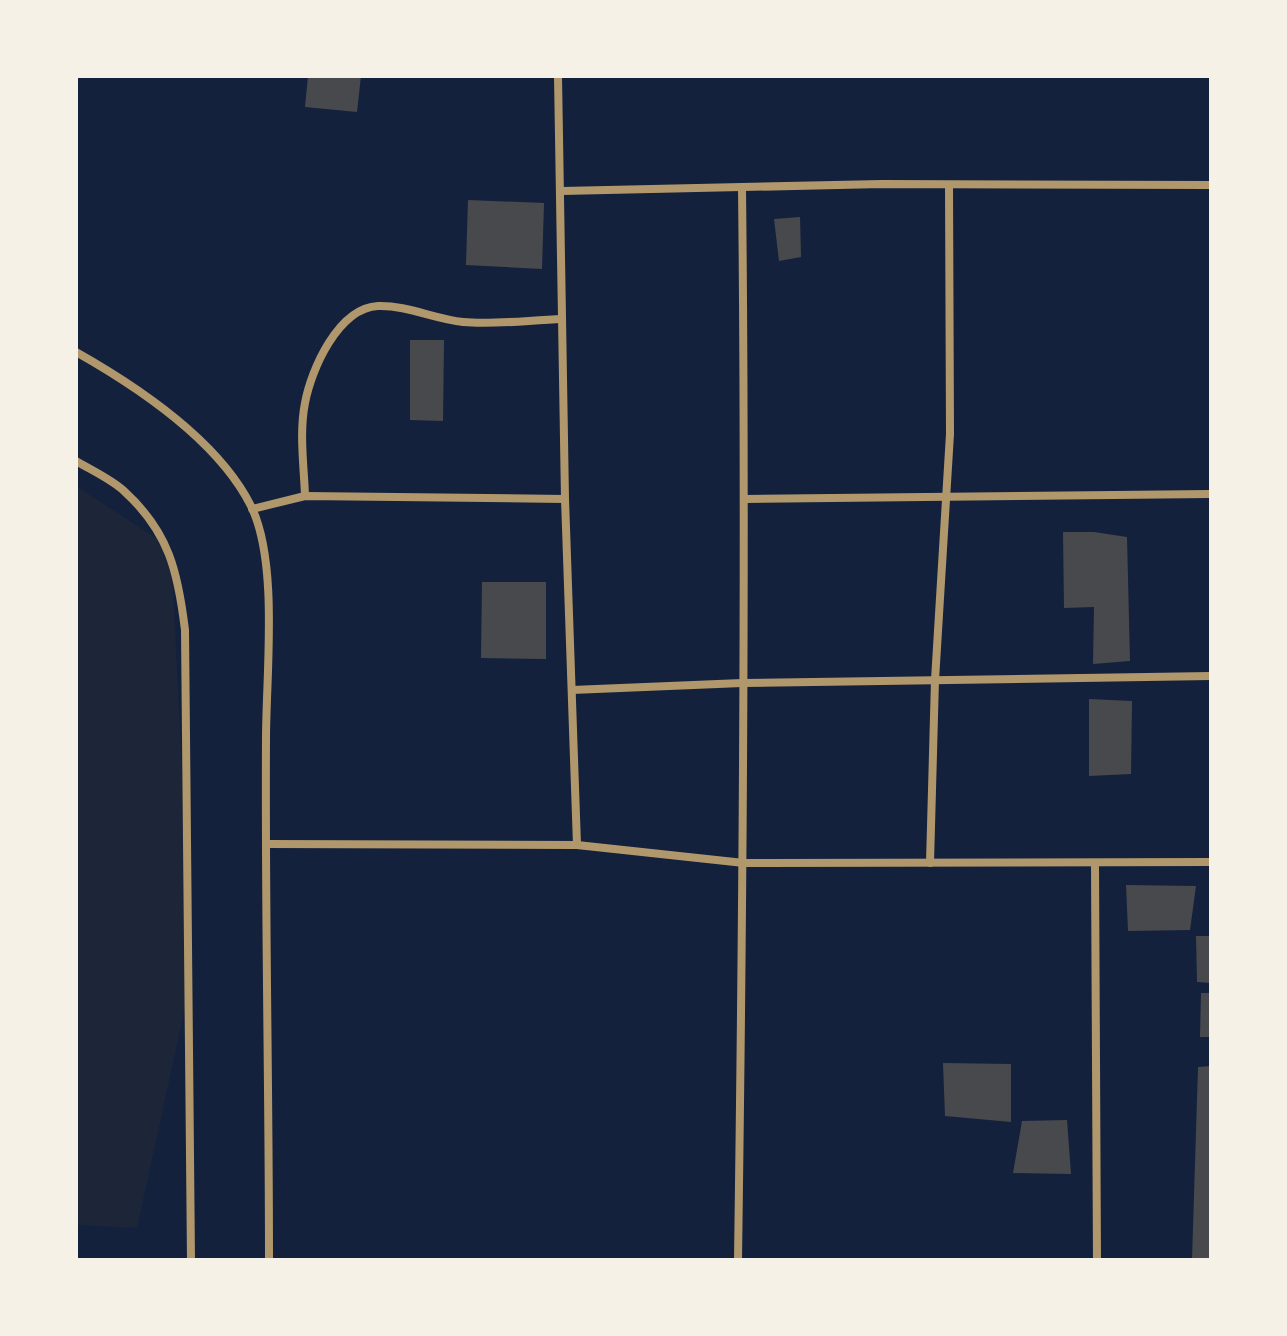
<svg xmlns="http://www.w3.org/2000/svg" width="1287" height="1336" font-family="'Nunito Sans',sans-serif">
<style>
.green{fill:#1d2539}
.building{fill:#48494c}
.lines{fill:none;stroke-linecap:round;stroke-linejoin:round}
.minor{stroke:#b1986c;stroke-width:8}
</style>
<rect width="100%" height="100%" fill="#14213d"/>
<path class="green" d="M 76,486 L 171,548 L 192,975 L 137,1228 L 76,1225 Z"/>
<g class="building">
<path d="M 308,76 L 361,76 L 357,112 L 305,107 Z"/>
<path d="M 468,200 L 544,203 L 542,269 L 466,265 Z"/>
<path d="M 800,217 L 801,257 L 779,261 L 774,219 Z"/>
<path d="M 410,340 L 444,340 L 443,421 L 410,420 Z"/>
<path d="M 1063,532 L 1094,532 L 1127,537 L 1130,661 L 1093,664 L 1094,607 L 1064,608 Z"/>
<path d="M 482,582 L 546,582 L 546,659 L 481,658 Z"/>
<path d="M 1089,699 L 1132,701 L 1131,774 L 1089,776 Z"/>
<path d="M 1126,885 L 1196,886 L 1190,930 L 1128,931 Z"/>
<path d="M 1196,936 L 1211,936 L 1211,983 L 1197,982 Z"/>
<path d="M 1201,993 L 1211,993 L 1211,1037 L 1200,1037 Z"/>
<path d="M 943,1063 L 1011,1064 L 1011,1122 L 945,1116 Z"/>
<path d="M 1211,1066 L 1211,1260 L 1192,1260 L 1198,1067 Z"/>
<path d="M 1067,1120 L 1071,1174 L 1013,1173 L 1022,1121 Z"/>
</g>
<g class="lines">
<g class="minor">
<path d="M 562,191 L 882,184 L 1211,185"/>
<path d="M 76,352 C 138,387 218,440 251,506 C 279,563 266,674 266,739 C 265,913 269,1087 269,1260"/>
<path d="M 76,461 C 91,470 111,479 124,491 C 169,532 178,572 185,630 L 191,1260"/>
<path d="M 305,496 C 304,466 299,433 305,403 C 311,370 338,308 378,306 C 406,305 435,319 463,322 C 495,325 529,320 562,319"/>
<path d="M 746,499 L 1211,494"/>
<path d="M 252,509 L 305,496 L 565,499"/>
<path d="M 572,690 L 742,683 L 1211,676"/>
<path d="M 266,844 L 577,845 L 565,499 L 558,76"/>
<path d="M 577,845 L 744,863 L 1211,862"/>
<path d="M 930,863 L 935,680 L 950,434 L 949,185"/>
<path d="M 1095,863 L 1097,1260"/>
<path d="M 738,1260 C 743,902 746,545 742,187"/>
</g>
</g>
<rect width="1287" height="1336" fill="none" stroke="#f6f1e7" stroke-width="156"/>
</svg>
